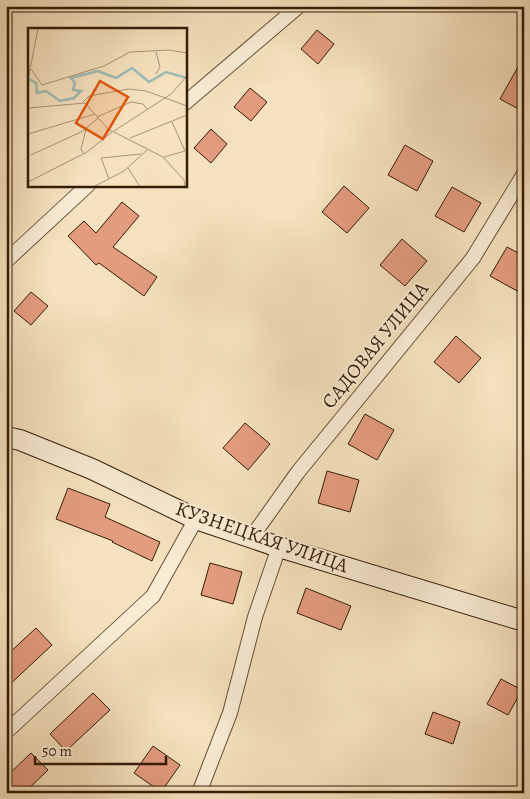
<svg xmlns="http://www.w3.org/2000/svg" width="530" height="799" font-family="Alegreya,serif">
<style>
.building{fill:#e49c7f;stroke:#351c08}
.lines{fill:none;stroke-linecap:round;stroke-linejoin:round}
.minor-casing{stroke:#654e36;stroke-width:16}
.secondary-casing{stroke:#351c08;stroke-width:22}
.minor{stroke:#f9ecd5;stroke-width:14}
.secondary{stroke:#f9ecd5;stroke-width:20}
.labels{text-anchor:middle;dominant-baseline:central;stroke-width:4;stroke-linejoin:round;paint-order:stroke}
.street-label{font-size:20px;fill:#351c08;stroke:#f9ecd5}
.inset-river{fill:none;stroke:#9dbdb7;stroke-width:2.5}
.inset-road{fill:none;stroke:#a99376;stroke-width:1}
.view{fill:#df560c;fill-opacity:0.15;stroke:#df560c;stroke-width:2.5}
.inset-edge{fill:none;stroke:#351c08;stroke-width:2.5}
</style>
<rect width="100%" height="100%" fill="#f6e2bf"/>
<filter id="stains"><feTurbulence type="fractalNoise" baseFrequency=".004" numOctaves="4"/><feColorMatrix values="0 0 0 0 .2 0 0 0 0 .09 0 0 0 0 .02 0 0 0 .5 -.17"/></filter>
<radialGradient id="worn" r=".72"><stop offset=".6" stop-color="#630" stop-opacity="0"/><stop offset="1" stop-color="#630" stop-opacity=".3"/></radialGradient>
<g class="building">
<path d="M 317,30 L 334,44 L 318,64 L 301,49 Z"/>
<path d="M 524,56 L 524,112 L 500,99 Z"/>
<path d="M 250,88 L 267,102 L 251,121 L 234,107 Z"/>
<path d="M 211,129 L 227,144 L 211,163 L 194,148 Z"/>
<path d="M 405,145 L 433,161 L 417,191 L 388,175 Z"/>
<path d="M 344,186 L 369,208 L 347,233 L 322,212 Z"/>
<path d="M 452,187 L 481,203 L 464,232 L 435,216 Z"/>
<path d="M 122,202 L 139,216 L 113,247 L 157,277 L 144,296 L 99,263 L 96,265 L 68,236 L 84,221 L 96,233 Z"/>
<path d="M 402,239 L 427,261 L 405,286 L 380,265 Z"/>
<path d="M 507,247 L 524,256 L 524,284 L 519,292 L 490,276 Z"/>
<path d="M 31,292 L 48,306 L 31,325 L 14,311 Z"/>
<path d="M 456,336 L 481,358 L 459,383 L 434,362 Z"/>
<path d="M 365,414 L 394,430 L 377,460 L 348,444 Z"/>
<path d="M 245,423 L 270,444 L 248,470 L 223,448 Z"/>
<path d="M 327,471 L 359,480 L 350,512 L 318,503 Z"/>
<path d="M 68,488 L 110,504 L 105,517 L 160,542 L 152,561 L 112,542 L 113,541 L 56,519 Z"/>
<path d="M 210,563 L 242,572 L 233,604 L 201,595 Z"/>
<path d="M 306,588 L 351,606 L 341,630 L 297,613 Z"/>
<path d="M 36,628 L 52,645 L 6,688 L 6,656 Z"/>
<path d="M 501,679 L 522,690 L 508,715 L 487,704 Z"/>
<path d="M 93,693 L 110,710 L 66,751 L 50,734 Z"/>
<path d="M 433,712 L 460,722 L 453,744 L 425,734 Z"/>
<path d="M 153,746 L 180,765 L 161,792 L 134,773 Z"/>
<path d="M 31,753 L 48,770 L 24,793 L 6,793 L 6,777 Z"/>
</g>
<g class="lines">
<defs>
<g id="minor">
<path d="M 185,103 L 299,6"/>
<path d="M 6,261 L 88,185"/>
<path d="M 251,538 L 298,472 L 473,258 L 524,174"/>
<path d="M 6,732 L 153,596 L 196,519"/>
<path d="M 199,793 L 230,713 L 255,617 L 279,547"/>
</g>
<path id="secondary" d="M 6,437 L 20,440 L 92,469 L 196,519 L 279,547 L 517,619 L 524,618"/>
</defs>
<use href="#minor" class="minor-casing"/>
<use href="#secondary" class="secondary-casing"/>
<use href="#minor" class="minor"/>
<use href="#secondary" class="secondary"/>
</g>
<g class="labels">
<g class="street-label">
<text transform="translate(375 345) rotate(-51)">САДОВАЯ УЛИЦА</text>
<text transform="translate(262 537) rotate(19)">КУЗНЕЦКАЯ УЛИЦА</text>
</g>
</g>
<g transform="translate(28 28)">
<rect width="159" height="159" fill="#f6e2bf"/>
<path class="inset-river" d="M 1,51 L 8,55 L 9,65 L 18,63 L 32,73 L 46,70 L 53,63 L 45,62 L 47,55 L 43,50 L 70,43 L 88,50 L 104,40 L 121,54 L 138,44 L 159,50"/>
<path class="inset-road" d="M 128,24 L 132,39 L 128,46M 3,41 L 14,57 L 76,38 L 102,24 L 141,22 L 159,25M 0,52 L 10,0M 55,74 L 61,68 L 101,61 L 118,63 L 159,78M 0,80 L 57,75 L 80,101 L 135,129 L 156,152 L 157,159M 69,89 L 103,74 L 115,76 L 119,81M 144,94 L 157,123M 86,103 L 143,66 L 159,48M 0,106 L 67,86M 102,110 L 159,87M 55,125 L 53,121 L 58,101M 3,127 L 55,103 L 70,90M 136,129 L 157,123M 100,140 L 112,159M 81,151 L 73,130 L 113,126M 0,154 L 59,124 L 84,104M 65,159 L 96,143 L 119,122"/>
<path class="view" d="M 72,53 L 100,69 L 75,111 L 48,95 Z"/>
<rect width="159" height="159" class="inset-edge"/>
</g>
<rect width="530" height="799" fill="none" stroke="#f6e2bf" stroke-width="25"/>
<rect x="8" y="8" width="515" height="784" fill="none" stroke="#351c08" stroke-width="2.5"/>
<rect x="12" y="12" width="505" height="774" fill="none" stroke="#351c08"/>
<path d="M35 756v8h131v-8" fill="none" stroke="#351c08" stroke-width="2.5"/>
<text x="42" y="756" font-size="15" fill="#351c08" stroke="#f9ecd5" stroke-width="4" paint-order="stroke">50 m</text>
<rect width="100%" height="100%" filter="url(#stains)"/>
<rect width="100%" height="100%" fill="url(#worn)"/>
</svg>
